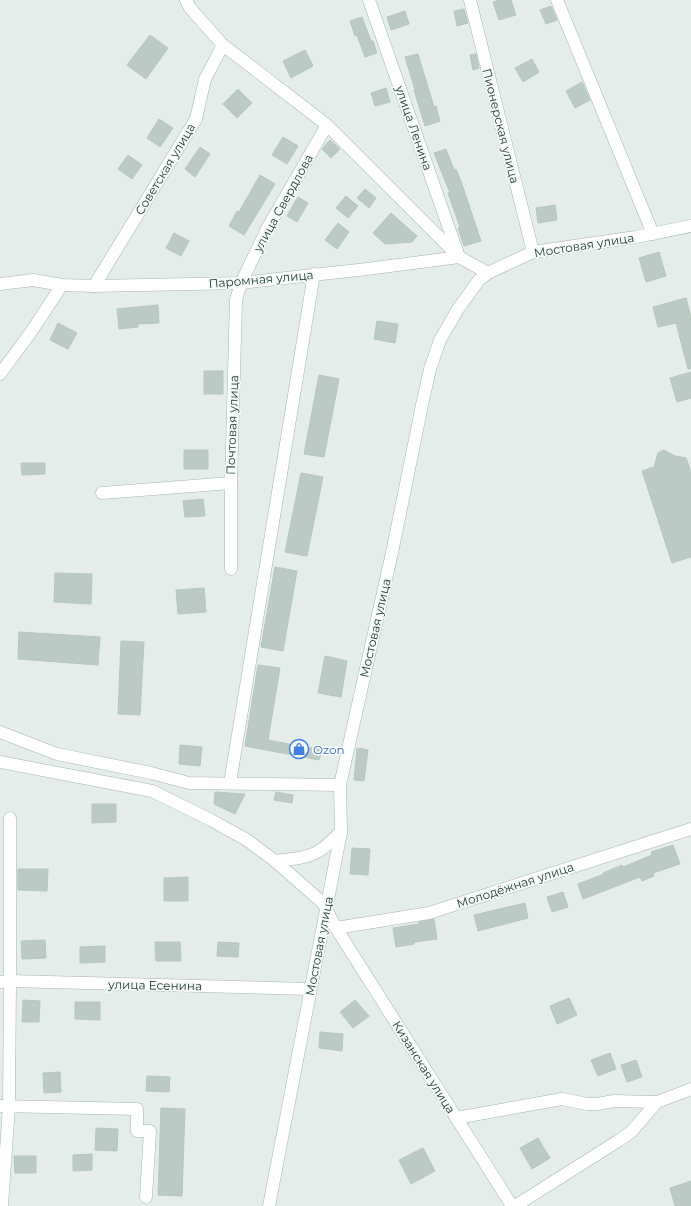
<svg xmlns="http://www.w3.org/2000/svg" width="691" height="1206" font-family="Montserrat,sans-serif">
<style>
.building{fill:#bccac5;stroke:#b6c6c0}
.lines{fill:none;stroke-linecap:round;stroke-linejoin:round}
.minor-casing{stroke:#a7b5b0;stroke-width:13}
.minor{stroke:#fff;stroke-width:12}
.labels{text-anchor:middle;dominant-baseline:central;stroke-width:3.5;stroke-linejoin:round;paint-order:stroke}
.street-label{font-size:12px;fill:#243e38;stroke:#f4f9f7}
.shop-label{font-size:12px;fill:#366cbe;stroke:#f4f9f7;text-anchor:start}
</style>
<rect width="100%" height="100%" fill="#e4ede9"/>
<g class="building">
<path d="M 499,0 L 511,0 L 516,15 L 499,20 L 493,2 Z"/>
<path d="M 551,6 L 557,20 L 546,24 L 540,10 Z"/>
<path d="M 464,9 L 468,23 L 457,26 L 454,11 Z"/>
<path d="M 405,11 L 409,24 L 391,30 L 387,17 Z"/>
<path d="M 362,17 L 371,41 L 373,41 L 377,53 L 365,57 L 357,35 L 355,36 L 350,21 Z"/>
<path d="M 150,35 L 168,48 L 146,79 L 127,65 Z"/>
<path d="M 305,50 L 313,66 L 291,78 L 283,61 Z"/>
<path d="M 418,54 L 434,107 L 436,106 L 440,121 L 425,126 L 417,100 L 414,90 L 415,90 L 405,57 Z"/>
<path d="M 476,54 L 479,68 L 473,70 L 470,55 Z"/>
<path d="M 532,59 L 539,72 L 523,82 L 515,68 Z"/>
<path d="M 582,82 L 590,100 L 575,108 L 566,91 Z"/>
<path d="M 386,88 L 390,102 L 375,106 L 371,93 Z"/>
<path d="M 238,89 L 252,103 L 237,118 L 223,104 Z"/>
<path d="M 159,119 L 173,128 L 160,147 L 147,138 Z"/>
<path d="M 283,137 L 298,146 L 287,164 L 272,155 Z"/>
<path d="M 330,140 L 340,149 L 331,158 L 322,149 Z"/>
<path d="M 200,147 L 210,154 L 195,177 L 185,169 Z"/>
<path d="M 446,149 L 454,170 L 456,169 L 462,184 L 481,241 L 464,246 L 458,228 L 460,227 L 448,193 L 450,193 L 434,153 Z"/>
<path d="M 128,155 L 142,165 L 132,179 L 118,169 Z"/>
<path d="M 260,175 L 275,184 L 244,235 L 229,226 L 237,211 L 239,212 Z"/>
<path d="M 365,189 L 376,198 L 369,208 L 357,198 Z"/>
<path d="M 346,196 L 358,206 L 348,218 L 336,208 Z"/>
<path d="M 298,197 L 308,203 L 297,222 L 287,216 Z"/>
<path d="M 555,205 L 557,220 L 538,223 L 536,208 Z"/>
<path d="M 391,213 L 417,236 L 412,242 L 385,244 L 373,233 Z"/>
<path d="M 338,223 L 349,232 L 337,249 L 325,240 Z"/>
<path d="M 174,233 L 189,241 L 181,256 L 166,248 Z"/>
<path d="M 659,252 L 666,276 L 646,282 L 639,258 Z"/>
<path d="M 686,298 L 691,318 L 691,368 L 688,369 L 676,323 L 658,327 L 653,307 Z"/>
<path d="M 158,305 L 159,323 L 138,324 L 138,327 L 119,329 L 117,309 Z"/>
<path d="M 377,321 L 398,324 L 395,343 L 374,339 Z"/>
<path d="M 58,323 L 77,333 L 68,349 L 50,340 Z"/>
<rect x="204" y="371" width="19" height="23"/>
<path d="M 691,372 L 691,398 L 677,402 L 670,378 Z"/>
<path d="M 319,375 L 339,379 L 324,457 L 304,454 Z"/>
<rect x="184" y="450" width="24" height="19"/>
<path d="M 664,450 L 675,456 L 686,458 L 691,472 L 691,557 L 672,563 L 642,471 L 654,467 L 658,453 Z"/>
<path d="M 21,463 L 45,463 L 45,474 L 22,475 Z"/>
<path d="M 301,473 L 323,477 L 307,556 L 285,552 Z"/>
<path d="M 203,499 L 205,516 L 185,517 L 183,501 Z"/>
<path d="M 275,567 L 297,571 L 283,651 L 261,647 Z"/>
<path d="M 55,573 L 92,574 L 91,604 L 54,602 Z"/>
<path d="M 204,588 L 206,612 L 178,614 L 176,590 Z"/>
<path d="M 19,632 L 100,637 L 98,665 L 18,659 Z"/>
<path d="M 121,641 L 144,642 L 140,715 L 118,714 Z"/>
<path d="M 325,656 L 347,661 L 341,697 L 318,693 Z"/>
<path d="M 258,665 L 280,668 L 268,740 L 311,748 L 323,747 L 319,760 L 245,746 Z"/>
<path d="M 180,745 L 202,747 L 200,766 L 179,764 Z"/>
<path d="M 357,748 L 368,750 L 364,781 L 354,780 Z"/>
<path d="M 215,792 L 245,794 L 235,814 L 214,804 Z"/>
<path d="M 276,792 L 293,795 L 292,803 L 274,800 Z"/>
<path d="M 92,804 L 116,804 L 116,822 L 92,823 Z"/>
<path d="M 673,845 L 680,864 L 653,873 L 654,876 L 642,881 L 640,877 L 583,899 L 578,884 L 604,874 L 603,873 L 622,865 L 623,867 L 652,855 L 651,852 Z"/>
<path d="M 352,848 L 370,849 L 368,875 L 350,874 Z"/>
<path d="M 18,869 L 48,869 L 47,891 L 18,890 Z"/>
<path d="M 188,877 L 188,901 L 164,901 L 164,878 Z"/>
<path d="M 563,892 L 568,907 L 552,912 L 547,897 Z"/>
<path d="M 525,903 L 528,918 L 478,931 L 474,915 Z"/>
<path d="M 434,919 L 437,939 L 414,942 L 414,944 L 396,947 L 393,928 L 419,924 L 419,922 Z"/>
<path d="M 45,940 L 46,958 L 22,959 L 21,941 Z"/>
<path d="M 155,942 L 180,942 L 181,961 L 156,961 Z"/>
<path d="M 218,942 L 239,943 L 238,957 L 217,956 Z"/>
<path d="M 105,946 L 105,962 L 80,963 L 80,947 Z"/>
<path d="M 569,998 L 577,1015 L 557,1024 L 550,1006 Z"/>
<path d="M 23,1000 L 40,1001 L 39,1022 L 22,1022 Z"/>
<path d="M 355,1000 L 369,1016 L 353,1028 L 340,1012 Z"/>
<path d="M 75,1002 L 100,1002 L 100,1020 L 75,1019 Z"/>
<path d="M 320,1032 L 343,1034 L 342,1051 L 319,1048 Z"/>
<path d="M 610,1053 L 616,1069 L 598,1076 L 591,1060 Z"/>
<path d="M 636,1060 L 642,1077 L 627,1082 L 621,1065 Z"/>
<path d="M 60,1072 L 61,1092 L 44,1093 L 43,1073 Z"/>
<path d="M 147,1076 L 170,1077 L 169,1092 L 146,1091 Z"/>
<path d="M 161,1108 L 185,1109 L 182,1196 L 158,1195 Z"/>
<path d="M 96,1128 L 118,1129 L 117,1151 L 95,1150 Z"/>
<path d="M 538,1138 L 550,1158 L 532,1169 L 520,1148 Z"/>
<path d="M 423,1148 L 435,1171 L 411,1184 L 399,1160 Z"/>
<path d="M 92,1154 L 92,1170 L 73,1171 L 73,1155 Z"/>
<path d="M 14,1156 L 36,1156 L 36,1173 L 15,1173 Z"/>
<path d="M 691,1181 L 691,1206 L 675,1206 L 670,1188 Z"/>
</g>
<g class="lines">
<defs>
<g id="minor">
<path d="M 186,0 L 190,8 L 223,45 L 327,125 L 459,257 L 488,273"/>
<path d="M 470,0 L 533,252"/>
<path d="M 557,0 L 653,234"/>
<path d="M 0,284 L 33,280 L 62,285 L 94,286 L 241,283 L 367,269 L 459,257 L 369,0"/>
<path d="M 94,286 L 196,119 L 205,79 L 223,45"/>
<path d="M 0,374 L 31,332 L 62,285"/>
<path d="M 102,493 L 231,483"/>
<path d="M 231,569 L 231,483 L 236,300 L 241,283 L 268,227 L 327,125"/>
<path d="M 0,732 L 57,754 L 151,773 L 189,783 L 340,785"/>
<path d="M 0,762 L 152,791 L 211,820 L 247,840 L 275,861 L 323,903 L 336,928 L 512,1206"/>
<path d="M 230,783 L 314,274"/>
<path d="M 275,861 C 290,859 306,859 319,851 C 327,846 334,838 341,832"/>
<path d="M 336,928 L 429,913 L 691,829"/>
<path d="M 0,982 L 10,981 L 310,989"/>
<path d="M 0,1106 L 137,1109 L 137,1131 L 150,1131 L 146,1197"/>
<path d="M 456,1118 L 562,1099 L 587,1104 L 597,1104 L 614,1101 L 657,1102"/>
<path d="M 2,1206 L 9,1106 L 10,981 L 10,818"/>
<path d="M 269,1206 L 341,832 L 340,785 L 393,548 L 422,405 L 430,369 L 440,340 L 458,309 L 479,280 L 488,273 L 533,252 L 636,237 L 691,226"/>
<path d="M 515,1206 L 618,1141 L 631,1132 L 657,1102 L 691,1089"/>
</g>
</defs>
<use href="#minor" class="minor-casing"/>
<use href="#minor" class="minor"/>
</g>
<defs>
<symbol id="shop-ring" viewBox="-11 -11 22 22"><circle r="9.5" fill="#f4f9f7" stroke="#3f7fe0" stroke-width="1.5"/><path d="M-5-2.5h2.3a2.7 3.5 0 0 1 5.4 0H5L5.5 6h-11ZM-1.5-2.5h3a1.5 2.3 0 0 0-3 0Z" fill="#3f7fe0"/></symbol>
</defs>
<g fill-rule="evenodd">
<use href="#shop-ring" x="288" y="738" width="22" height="22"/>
</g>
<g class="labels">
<g class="street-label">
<text transform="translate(501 126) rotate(76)">Пионерская улица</text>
<text transform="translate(414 128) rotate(71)">улица Ленина</text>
<text transform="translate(165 169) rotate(-59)">Советская улица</text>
<text transform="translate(283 203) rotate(-61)">улица Свердлова</text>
<text transform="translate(584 245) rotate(-9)">Мостовая улица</text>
<text transform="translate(261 279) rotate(-5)">Паромная улица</text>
<text transform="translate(232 425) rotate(-88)">Почтовая улица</text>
<text transform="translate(375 628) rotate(-77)">Мостовая улица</text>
<text transform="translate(515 885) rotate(-18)">Молодёжная улица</text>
<text transform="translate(319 946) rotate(-79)">Мостовая улица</text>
<text transform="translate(155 985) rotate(1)">улица Есенина</text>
<text transform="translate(424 1067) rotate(58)">Кизанская улица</text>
</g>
<g class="shop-label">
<text x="313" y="749">Ozon</text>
</g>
</g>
</svg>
